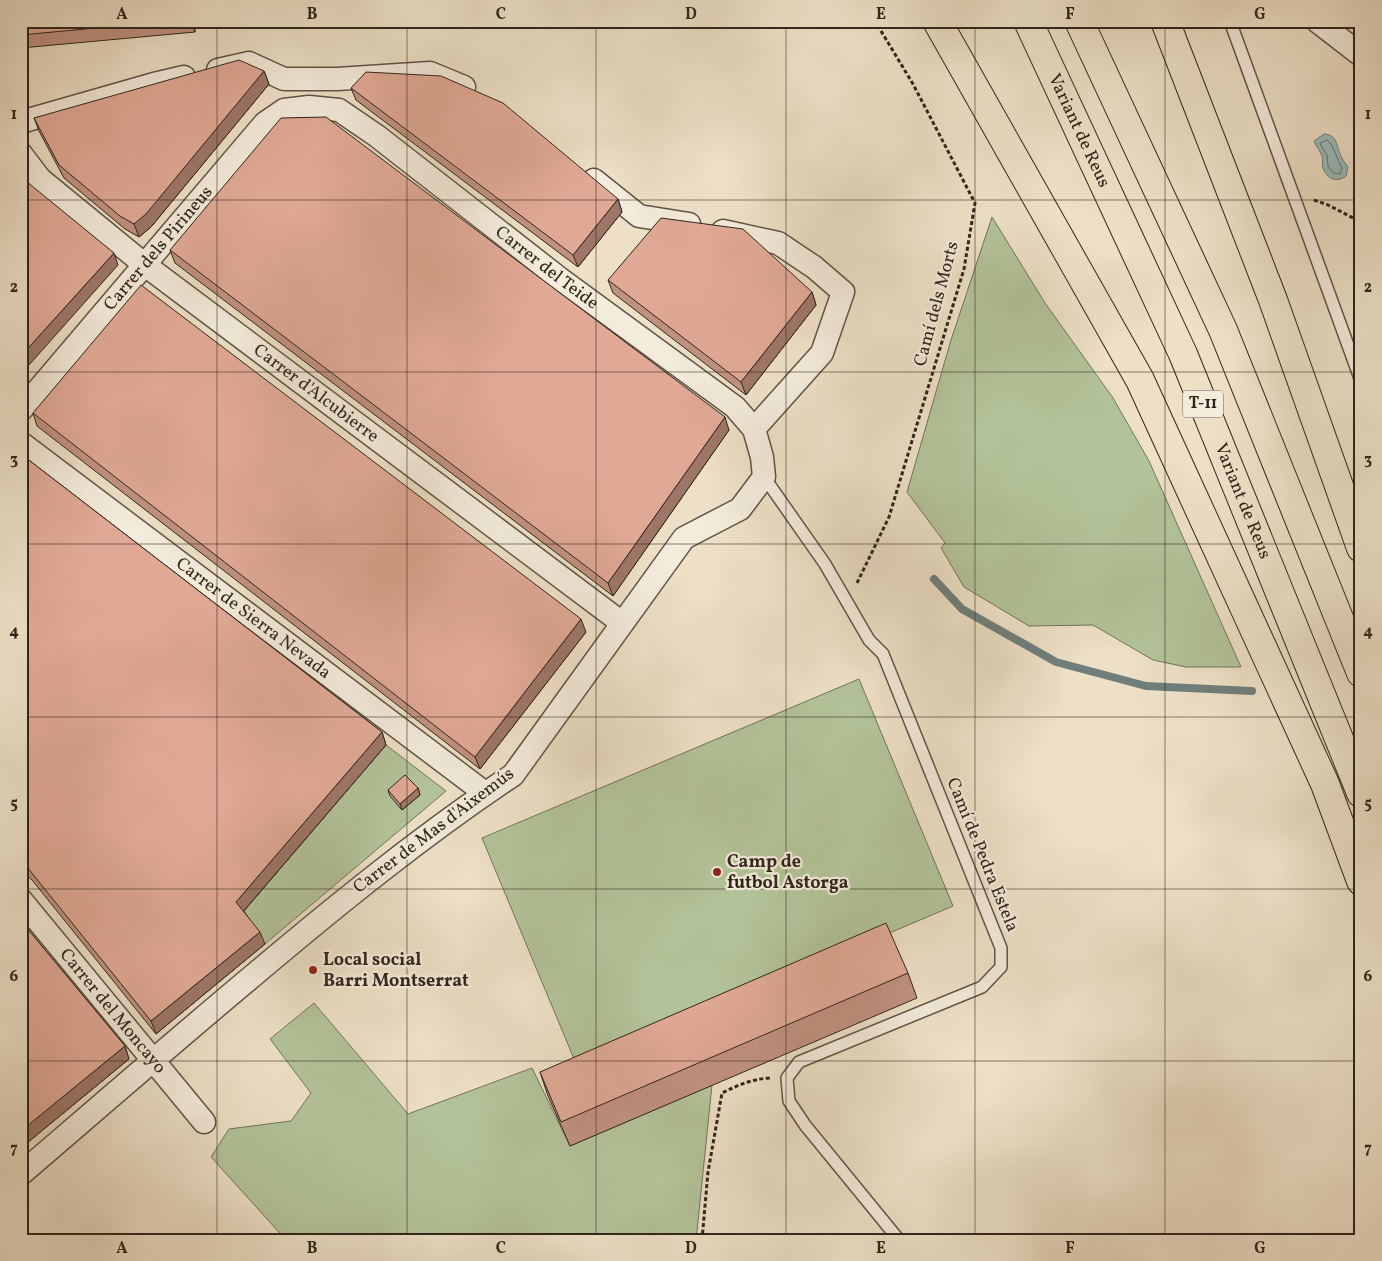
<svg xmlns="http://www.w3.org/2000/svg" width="1382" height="1261" font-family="Vollkorn,serif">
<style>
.green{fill:#b3c399;stroke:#72745a}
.water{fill:#9bbbbc;stroke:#707f7c}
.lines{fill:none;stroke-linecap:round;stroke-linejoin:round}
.shore{stroke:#66706c;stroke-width:1}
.stream{stroke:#707f7c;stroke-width:8}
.lane-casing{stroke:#5f5447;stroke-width:14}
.street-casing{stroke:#5f5447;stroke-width:25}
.highway-casing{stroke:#30251c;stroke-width:30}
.path{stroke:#30251c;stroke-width:3;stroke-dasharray:4 2.5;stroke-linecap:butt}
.lane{stroke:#f3ebdb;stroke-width:11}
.street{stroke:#f3ebdb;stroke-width:22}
.highway{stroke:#ede0c7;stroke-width:28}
.wall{fill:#c19180;stroke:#30251c}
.shaded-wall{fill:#9d7668;stroke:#30251c}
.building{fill:#e0a995;stroke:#30251c}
.grid{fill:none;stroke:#30251c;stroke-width:1;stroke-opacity:0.55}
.poi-dot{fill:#8f2418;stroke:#f3ebdb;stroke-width:2}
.labels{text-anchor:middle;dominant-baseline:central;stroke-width:4.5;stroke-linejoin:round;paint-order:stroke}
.shield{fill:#f3ebdb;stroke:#6a6055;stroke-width:1}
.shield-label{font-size:16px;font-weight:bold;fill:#30251c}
.street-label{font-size:18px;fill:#30251c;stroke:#f3ebdb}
.poi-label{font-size:18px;font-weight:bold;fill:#30251c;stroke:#f3ebdb;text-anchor:start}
.neatline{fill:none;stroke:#30251c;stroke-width:2}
.grid-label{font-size:16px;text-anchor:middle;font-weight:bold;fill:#30251c}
</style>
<rect width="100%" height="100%" fill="#ede0c7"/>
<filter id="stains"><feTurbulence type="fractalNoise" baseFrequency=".004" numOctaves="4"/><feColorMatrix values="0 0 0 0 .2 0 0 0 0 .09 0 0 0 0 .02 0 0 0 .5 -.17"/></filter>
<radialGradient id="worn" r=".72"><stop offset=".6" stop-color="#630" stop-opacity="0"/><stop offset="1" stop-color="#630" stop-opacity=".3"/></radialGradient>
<g class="green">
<path d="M 992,217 L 1045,303 L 1113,398 L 1149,461 L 1241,667 L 1186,667 L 1153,660 L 1093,625 L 1029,626 L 964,587 L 941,548 L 945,543 L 907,492 L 951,340 Z"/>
<path d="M 859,679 L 953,906 L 577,1066 L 482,838 Z"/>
<path d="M 386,745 L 446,791 L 265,944 L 241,914 Z"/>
<path d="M 314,1003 L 408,1114 L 532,1068 L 570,1146 L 712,1085 L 696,1240 L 286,1240 L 211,1157 L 229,1129 L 291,1121 L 311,1093 L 270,1039 Z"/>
</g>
<path class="water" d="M 1324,134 C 1338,135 1336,146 1341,156 C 1343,160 1345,163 1348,167 L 1346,176 C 1337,183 1327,179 1323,168 C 1322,164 1323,160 1322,156 C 1320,150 1316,147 1314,141 Z"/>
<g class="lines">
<path class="shore" d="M 1327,140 C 1333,144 1337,159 1342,168 L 1340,174 L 1333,173 L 1328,166 L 1327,155 L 1320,144 Z"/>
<path class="stream" d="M 934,579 L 962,609 L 1056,662 L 1146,686 L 1252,691"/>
<defs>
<g id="lane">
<path d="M 1230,21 L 1361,381"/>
<path d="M 764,477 L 825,564 L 869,640 L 883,654 L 1001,948 L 1001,967 L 982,987 L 799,1062 L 787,1078 L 789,1101 L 805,1125 L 899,1240"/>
</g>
<g id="street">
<path d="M 1317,21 L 1361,55"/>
<path d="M 218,70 L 249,63 L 284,79 L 337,79 L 430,73 L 464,87"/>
<path d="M 21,122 L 154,84 L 184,77"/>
<path id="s1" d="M 21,154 L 40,179 L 145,265 L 622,623"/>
<path d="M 594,180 L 639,216 L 689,224"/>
<path d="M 723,231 L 778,243 L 814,267 L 843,292 L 822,353 L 754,429"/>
<path id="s2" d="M 21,410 L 265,123 L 284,110 L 309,107 L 339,110 L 377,136 L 559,278 L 735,407 L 754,429 L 762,457 L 764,477 L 740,509 L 684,538 L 513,775 C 423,835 338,904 255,974 C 176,1040 99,1107 21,1174"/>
<path id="s3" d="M 21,443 L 485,793"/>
<path id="s4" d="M 21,900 L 204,1122"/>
</g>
<g id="highway">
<path d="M 937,21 L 1140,380 L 1325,784 L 1361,881"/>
<path id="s5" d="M 1028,21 L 1183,354 L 1361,793"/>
<path d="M 1079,21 L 1223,330 L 1361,673"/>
<path d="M 1165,21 L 1273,300 L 1361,548"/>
</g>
</defs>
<use href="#lane" class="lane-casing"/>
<use href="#street" class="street-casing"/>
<use href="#highway" class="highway-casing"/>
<g class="path">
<path d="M 1314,200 L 1328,205 L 1361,222"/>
<path d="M 857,583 L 889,517 L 964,269 L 975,203 L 913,84 L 875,21"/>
<path d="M 702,1240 L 708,1172 L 722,1093 C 738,1085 752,1079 770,1078"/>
</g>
<use href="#lane" class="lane"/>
<use href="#street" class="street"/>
<use href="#highway" class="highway"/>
</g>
<g class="wall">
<path d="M 21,21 L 208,21 L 194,22 L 195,32 L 21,48 Z"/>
<path d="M 264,71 L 269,84 L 151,227 L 139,237 L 125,229 L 64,178 L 39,131 L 34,118 Z"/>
<path d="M 351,88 L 618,199 L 622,212 L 578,267 L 356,100 Z"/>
<path d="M 170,250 L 729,430 L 613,596 L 175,263 Z"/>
<path d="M 608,280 L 812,292 L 816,305 L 746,395 L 613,293 Z"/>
<path d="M 33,413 L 586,632 L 480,769 L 37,426 Z"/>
<path d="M 21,454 L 382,732 L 386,745 L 244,911 L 265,944 L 156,1034 L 32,880 L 21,871 Z"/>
<path d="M 418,788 L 420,795 L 402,810 L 390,796 L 388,790 Z"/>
<path d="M 21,921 L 125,1046 L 129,1059 L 27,1143 L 21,1144 Z"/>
<path d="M 908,973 L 917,998 L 570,1146 L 548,1096 L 540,1072 Z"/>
</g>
<g class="shaded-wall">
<path d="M 191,21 L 194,21 L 194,22 L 195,32 Z"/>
<path d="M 264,71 L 269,84 L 151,227 L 139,237 L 134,224 Z"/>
<path d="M 618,199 L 622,212 L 578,267 L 573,255 Z"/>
<path d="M 114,253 L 118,265 L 21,374 L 21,356 Z"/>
<path d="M 812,292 L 816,305 L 746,395 L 741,382 Z"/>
<path d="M 725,417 L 729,430 L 613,596 L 608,583 Z"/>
<path d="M 581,619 L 586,632 L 480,769 L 475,757 Z"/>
<path d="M 382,732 L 386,745 L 241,914 L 236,902 Z"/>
<path d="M 418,788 L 420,795 L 402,810 L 400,804 Z"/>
<path d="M 260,932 L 265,944 L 156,1034 L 151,1021 Z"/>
<path d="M 125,1046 L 129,1059 L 27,1143 L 22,1130 Z"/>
</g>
<g class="building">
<path d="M 21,21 L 171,21 L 21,35 Z"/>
<path d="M 239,60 L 264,71 L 146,214 L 134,224 L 120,216 L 59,165 L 34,118 Z"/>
<path d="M 366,72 L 441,76 L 503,103 L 618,199 L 573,255 L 351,88 Z"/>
<path d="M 326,117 L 725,417 L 608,583 L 170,250 L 281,118 Z"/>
<path d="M 21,177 L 114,253 L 21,356 Z"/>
<path d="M 661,218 L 743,229 L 812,292 L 741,382 L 608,280 Z"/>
<path d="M 141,285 L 581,619 L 475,757 L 33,413 Z"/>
<path d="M 21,454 L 382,732 L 236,902 L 260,932 L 151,1021 L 27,867 L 21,862 Z"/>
<path d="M 405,775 L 418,788 L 400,804 L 388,790 Z"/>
<path d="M 21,921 L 125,1046 L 21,1131 Z"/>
<path d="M 886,923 L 908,973 L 561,1122 L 540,1072 Z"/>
</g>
<path class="grid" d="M 217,21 L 217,1240M 407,21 L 407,1240M 596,21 L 596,1240M 786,21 L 786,1240M 975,21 L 975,1240M 1165,21 L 1165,1240M 21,200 L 1361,200M 21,372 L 1361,372M 21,544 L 1361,544M 21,717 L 1361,717M 21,889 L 1361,889M 21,1061 L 1361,1061"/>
<g class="poi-dot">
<circle cx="717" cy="872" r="5"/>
<circle cx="313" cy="970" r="5"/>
</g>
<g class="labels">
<rect class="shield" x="1183" y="390.5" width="40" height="27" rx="4"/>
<g class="shield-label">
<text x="1203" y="404">T-11</text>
</g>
<g class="street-label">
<text stroke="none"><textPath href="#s5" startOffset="121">Variant de Reus</textPath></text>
<text stroke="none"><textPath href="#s2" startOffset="212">Carrer dels Pirineus</textPath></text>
<text stroke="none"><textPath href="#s2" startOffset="716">Carrer del Teide</textPath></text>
<text transform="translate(937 304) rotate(-75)">Camí dels Morts</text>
<text stroke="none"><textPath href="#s1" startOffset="381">Carrer d'Alcubierre</textPath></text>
<text stroke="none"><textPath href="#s5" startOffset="526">Variant de Reus</textPath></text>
<text stroke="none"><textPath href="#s3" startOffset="291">Carrer de Sierra Nevada</textPath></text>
<text transform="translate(434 831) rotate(-37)">Carrer de Mas d'Aixemús</text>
<text transform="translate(982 855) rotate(68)">Camí de Pedra Estela</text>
<text stroke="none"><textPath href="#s4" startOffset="144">Carrer del Moncayo</textPath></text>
</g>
<g class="poi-label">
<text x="727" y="862">Camp de<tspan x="727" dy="21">futbol Astorga</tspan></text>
<text x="323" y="960">Local social<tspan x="323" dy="21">Barri Montserrat</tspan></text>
</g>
</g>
<rect width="1382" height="1261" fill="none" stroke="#ede0c7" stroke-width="55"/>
<rect x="28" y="28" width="1326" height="1206" class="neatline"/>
<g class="grid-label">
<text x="122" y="19">A</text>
<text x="312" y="19">B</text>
<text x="501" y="19">C</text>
<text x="691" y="19">D</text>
<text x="881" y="19">E</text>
<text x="1070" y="19">F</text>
<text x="1260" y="19">G</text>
<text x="14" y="119">1</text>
<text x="1368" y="119">1</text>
<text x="14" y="292">2</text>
<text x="1368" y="292">2</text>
<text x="14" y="464">3</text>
<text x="1368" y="464">3</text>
<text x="14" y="636">4</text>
<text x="1368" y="636">4</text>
<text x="14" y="808">5</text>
<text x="1368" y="808">5</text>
<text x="14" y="981">6</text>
<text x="1368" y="981">6</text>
<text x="14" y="1153">7</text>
<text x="1368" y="1153">7</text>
<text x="122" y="1253">A</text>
<text x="312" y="1253">B</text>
<text x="501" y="1253">C</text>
<text x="691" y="1253">D</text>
<text x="881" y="1253">E</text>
<text x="1070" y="1253">F</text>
<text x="1260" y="1253">G</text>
</g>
<rect width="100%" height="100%" filter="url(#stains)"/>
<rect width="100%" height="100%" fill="url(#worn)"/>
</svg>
